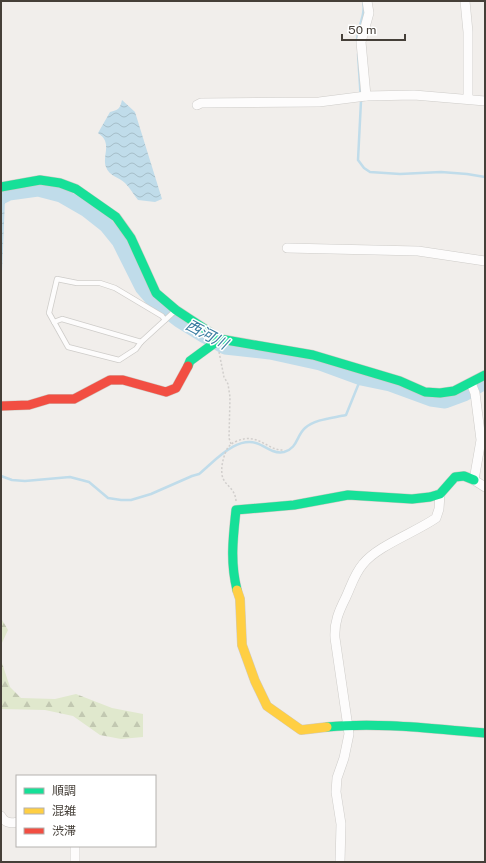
<svg xmlns="http://www.w3.org/2000/svg" width="486" height="863" font-family="'Public Sans','Noto Sans JP',sans-serif">
<style>
.forest{fill:url(#forest-firs)}
.water{fill:url(#water-waves)}
.lines{fill:none;stroke-linecap:round;stroke-linejoin:round}
.stream{stroke:#c0dcea;stroke-width:2.5}
.river{stroke:#c0dcea;stroke-width:15}
.lane-casing{stroke:#ceccc9;stroke-width:6}
.street-casing{stroke:#ceccc9;stroke-width:10}
.fast-casing{stroke:#cfcac3;stroke-width:10}
.slow-casing{stroke:#cfcac3;stroke-width:10}
.jam-casing{stroke:#cfcac3;stroke-width:10}
.path{stroke:#d1cecc;stroke-width:1.5;stroke-dasharray:2 2;stroke-linecap:butt}
.lane{stroke:#fdfcfc;stroke-width:4.5}
.street{stroke:#fdfcfc;stroke-width:9}
.fast{stroke:#16e098;stroke-width:9}
.slow{stroke:#ffcf43;stroke-width:9}
.jam{stroke:#f24e42;stroke-width:9}
.labels{text-anchor:middle;dominant-baseline:central;stroke-width:3;stroke-linejoin:round;paint-order:stroke}
.water-label{font-size:15px;font-style:italic;fill:#397ca0;stroke:#fff}
</style>
<defs>
<pattern id="forest-firs" width="22" height="20" patternUnits="userSpaceOnUse"><rect width="22" height="20" fill="#e0e8cd"/><path d="M5 1l3.5 6h-7zM16 11l3.5 6h-7z" fill="#c2c8b1"/></pattern>
<pattern id="water-waves" width="16" height="10" patternUnits="userSpaceOnUse"><rect width="16" height="10" fill="#c0dcea"/><path d="M0 5q4-4 8 0t8 0" fill="none" stroke="#a6bec9"/></pattern>
</defs>
<rect width="100%" height="100%" fill="#f1eeeb"/>
<g class="forest">
<path d="M 1,618 L 8,630 L 1,645 Z"/>
<path d="M 1,652 L 2,663 L 10,687 L 21,698 L 55,699 L 76,694 L 112,708 L 143,714 L 143,737 L 121,739 L 100,735 L 73,716 L 45,710 L 1,709 Z"/>
</g>
<g class="water">
<path d="M 122,100 L 135,112 L 162,199 L 155,202 L 138,200 C 134,195 130,188 125,183 C 119,177 109,176 106,167 C 102,155 113,143 98,133 L 110,112 C 118,110 120,109 122,100 Z"/>
<path d="M 1,196 L 5,199 L 1,298 Z"/>
</g>
<g class="lines">
<g class="stream">
<path d="M 357,41 C 357,26 366,17 363,1"/>
<path d="M 358,54 L 361,101 L 358,160 L 364,168 L 370,172 L 400,174 L 441,172 L 467,174 L 485,177"/>
<path d="M 1,476 L 12,480 L 25,481 L 70,477 L 89,482 L 108,498 L 121,500 L 131,500 L 151,494 L 192,476 L 199,474 C 215,461 238,433 261,445 C 268,449 276,454 284,452 C 298,448 296,436 305,428 C 315,419 333,418 346,415 L 361,378"/>
</g>
<path class="river" d="M 1,197 L 9,193 L 38,189 L 61,195 L 87,210 L 106,225 L 119,241 L 142,287 L 154,301 L 179,320 L 205,336 L 225,347 L 270,352 L 320,363 L 361,378 L 390,384 L 431,399 L 445,401 L 464,394 L 485,382"/>
<defs>
<g id="lane">
<path d="M 54,322 L 62,319 L 141,342 L 176,310"/>
<path d="M 141,342 L 136,349 L 119,360 L 68,347 L 49,313 L 57,279 L 77,283 L 100,283 L 115,288 L 162,316 L 165,320"/>
</g>
<g id="street">
<path d="M 465,1 L 468,32 L 468,99"/>
<path d="M 366,96 L 361,42 L 369,13 L 367,1"/>
<path d="M 197,105 L 201,103 L 319,102 L 366,96 L 414,95 L 485,101"/>
<path d="M 287,248 L 418,251 L 485,261"/>
<path d="M 471,383 L 475,393 L 481,440 L 474,480 L 485,487"/>
<path d="M 1,816 C 4,822 10,824 17,822"/>
<path d="M 75,862 L 75,846"/>
<path d="M 340,862 L 341,824 L 336,792 L 337,778 L 344,758 L 349,734 L 335,638 C 334,622 339,611 346,597 C 351,586 355,573 363,564 C 377,546 416,532 436,518 L 439,509 L 440,494"/>
</g>
<g id="fast">
<path d="M 1,187 L 40,180 L 60,183 L 76,189 L 116,217 L 131,238 L 156,293 L 176,310 L 220,339"/>
<path d="M 188,366 L 190,361 L 220,339 L 313,355 L 400,381 L 425,392 L 440,393 L 454,391 L 485,375"/>
<path d="M 237,590 C 230,562 233,538 236,510 L 294,505 L 348,495 L 412,499 L 430,497 L 440,494 L 455,477 L 464,476 L 474,480"/>
<path d="M 327,727 C 380,722 433,729 485,733"/>
</g>
<path id="slow" d="M 237,590 L 240,599 L 242,645 L 255,681 L 267,706 L 301,730 L 327,727"/>
<path id="jam" d="M 1,406 L 29,405 L 49,399 L 74,399 L 110,380 L 123,380 L 166,392 L 176,388 L 188,366"/>
</defs>
<use href="#lane" class="lane-casing"/>
<use href="#street" class="street-casing"/>
<use href="#fast" class="fast-casing"/>
<use href="#slow" class="slow-casing"/>
<use href="#jam" class="jam-casing"/>
<g class="path">
<path d="M 219,352 L 224,377 L 228,384 L 230,397 L 229,438 L 231,444"/>
<path d="M 236,501 C 235,487 224,486 222,475 C 221,466 223,459 226,451 C 229,445 232,443 237,441 C 259,432 267,451 284,450"/>
</g>
<use href="#lane" class="lane"/>
<use href="#street" class="street"/>
<use href="#fast" class="fast"/>
<use href="#slow" class="slow"/>
<use href="#jam" class="jam"/>
</g>
<g class="labels">
<g class="water-label">
<text transform="translate(207 334) rotate(28)">西河川</text>
</g>
</g>
<rect width="486" height="863" fill="none" stroke="#453f38" stroke-width="4"/>
<rect x="16" y="775" width="140" height="72" fill="#ffffff" stroke="#b5b2af"/>
<rect x="24" y="788" width="20" height="6" fill="#16e098" stroke="#b5b2af"/>
<text x="52" y="795" font-size="12" fill="#453f38">順調</text>
<rect x="24" y="808" width="20" height="6" fill="#ffcf43" stroke="#b5b2af"/>
<text x="52" y="815" font-size="12" fill="#453f38">混雑</text>
<rect x="24" y="828" width="20" height="6" fill="#f24e42" stroke="#b5b2af"/>
<text x="52" y="835" font-size="12" fill="#453f38">渋滞</text>
<path d="M342 34v6h63v-6" fill="none" stroke="#453f38" stroke-width="2"/>
<text x="348" y="34" font-size="12" fill="#453f38" stroke="#ffffff" stroke-width="3" paint-order="stroke">50 m</text>
</svg>
